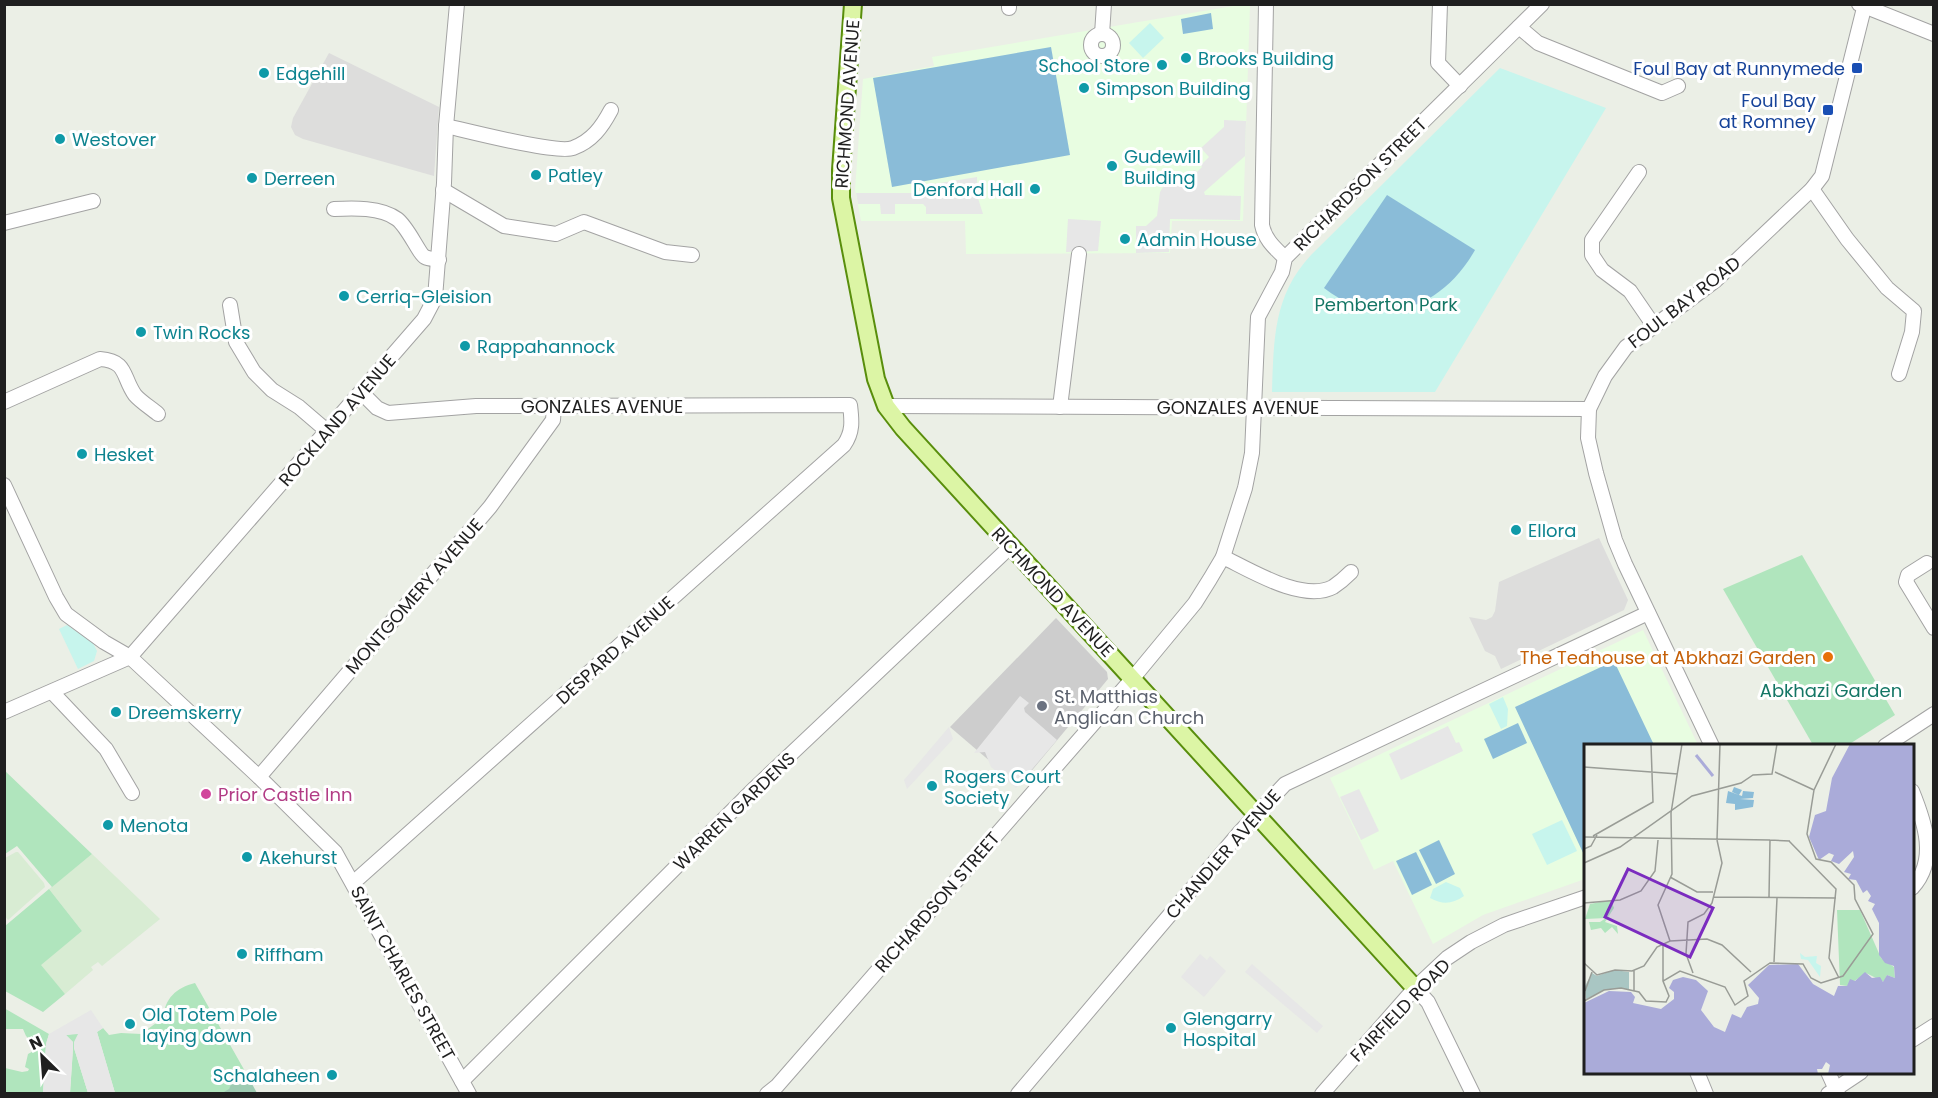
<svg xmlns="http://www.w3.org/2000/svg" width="1938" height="1098" font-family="Poppins,sans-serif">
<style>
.residential{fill:#dddddc}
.education{fill:#e8fde1}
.religious{fill:#cdcdcd}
.farmland{fill:#d8ecd3}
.grass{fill:#b0e5bd}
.forest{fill:#9ecbb2}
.park{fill:#c7f5ed}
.pitch{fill:#8abcd8}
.parking{fill:#e7e7e7}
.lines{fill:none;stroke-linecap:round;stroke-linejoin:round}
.minor-casing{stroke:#a3a3a3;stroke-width:16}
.major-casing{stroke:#598e0c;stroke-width:20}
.minor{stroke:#fff;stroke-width:14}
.major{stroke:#dcf5a5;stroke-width:16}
.culture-dot{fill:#0f9aa8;stroke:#fff;stroke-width:2}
.transit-dot{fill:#1a4fb4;stroke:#fff;stroke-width:2}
.food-dot{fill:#e8710a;stroke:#fff;stroke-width:2}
.worship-dot{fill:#6b7280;stroke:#fff;stroke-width:2}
.hotel-dot{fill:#d1479c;stroke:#fff;stroke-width:2}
.labels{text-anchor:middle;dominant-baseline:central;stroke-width:6;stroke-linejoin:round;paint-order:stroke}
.culture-label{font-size:18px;fill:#0d838f;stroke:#fff;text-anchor:start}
.transit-label{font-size:18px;fill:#164399;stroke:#fff;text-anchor:end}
.street-label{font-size:18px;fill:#1f1f1f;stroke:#fff}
.park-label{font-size:18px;fill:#147665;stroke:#fff}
.food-label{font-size:18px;fill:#c56008;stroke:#fff;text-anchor:end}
.worship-label{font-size:18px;fill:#5b616d;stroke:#fff;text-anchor:start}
.hotel-label{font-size:18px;fill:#b23c85;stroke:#fff;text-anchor:start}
.inset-river{fill:none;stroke:#aaabd9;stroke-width:3}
.inset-road{fill:none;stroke:#999c96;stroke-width:1.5}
.view{fill:#7b2cbf;fill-opacity:0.15;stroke:#7b2cbf;stroke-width:3}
.inset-edge{fill:none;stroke:#1f1f1f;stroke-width:3}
</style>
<rect width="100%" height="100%" fill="#ebefe6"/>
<g class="residential">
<path d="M 329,53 L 439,107 L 434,176 L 303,139 L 295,135 L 291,127 L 293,118 Z"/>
<path d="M 1599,538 L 1628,600 L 1624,610 L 1501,669 L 1495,656 L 1485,651 L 1469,617 L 1486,620 L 1492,617 L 1495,611 L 1499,582 Z"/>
</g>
<g class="education">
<path d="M 1239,5 L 1250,5 L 1243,221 L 1172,221 L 1170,253 L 966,254 L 965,221 L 861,221 L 855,190 L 863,79 L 934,66 L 932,57 Z"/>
<path d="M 1643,630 L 1698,745 L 1586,746 L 1585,879 L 1483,915 L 1433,944 L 1393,861 L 1374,870 L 1330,778 Z"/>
</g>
<path class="religious" d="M 1056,618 L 1107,672 L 1108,679 L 1019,786 L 950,727 Z"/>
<g class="farmland">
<path d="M 16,852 L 18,852 L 44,883 L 45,887 L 8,920 L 5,916 L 5,858 Z"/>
<path d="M 92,854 L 160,919 L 102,966 L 98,962 L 91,967 L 93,970 L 65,994 L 40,965 L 82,931 L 49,889 Z"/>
</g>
<g class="grass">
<path d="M 1802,555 L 1895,715 L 1848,745 L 1813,745 L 1723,589 Z"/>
<path d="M 4,770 L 92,854 L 52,887 L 17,846 L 5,854 Z"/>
<path d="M 49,889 L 82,931 L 41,965 L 65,994 L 43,1012 L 5,991 L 5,926 Z"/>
<path d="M 195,983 L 246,1073 L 234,1077 L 229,1090 L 222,1093 L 115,1093 L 97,1032 L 103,1028 L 109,1035 L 121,1033 L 141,1034 L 163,1018 C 165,998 176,988 195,983 Z"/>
<path d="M 4,1008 L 49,1034 L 46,1044 L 43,1093 L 5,1093 L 5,1068 L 22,1072 L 28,1071 L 29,1069 L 25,1067 L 28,1054 L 39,1048 L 26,1036 L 23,1029 L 5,1029 Z"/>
<path d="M 79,1033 L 74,1048 L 88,1093 L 70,1093 L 73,1048 L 73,1042 L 66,1035 Z"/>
</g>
<path class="forest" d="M 246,1073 L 257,1093 L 222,1093 L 229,1089 L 234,1077 Z"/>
<g class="park">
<path d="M 1150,23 L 1164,38 L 1143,58 L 1129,43 Z"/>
<path d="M 1500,68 L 1606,108 L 1435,392 L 1272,392 C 1274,339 1273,296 1311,255 Z"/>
<path d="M 67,625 L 93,643 L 97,651 L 94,661 L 78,669 L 59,629 Z"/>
<path d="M 1503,697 L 1508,709 L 1507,726 L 1501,729 L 1489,704 Z"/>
<path d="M 1562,820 L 1577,851 L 1547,865 L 1532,834 Z"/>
<path d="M 1446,882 L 1460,888 L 1464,896 C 1452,904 1443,905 1430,898 L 1433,889 Z"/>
</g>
<g class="pitch">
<path d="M 1211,13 L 1213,29 L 1183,34 L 1181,19 Z"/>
<path d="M 1051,47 L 1070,155 L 892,187 L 873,78 Z"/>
<path d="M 1387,195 L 1475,250 C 1442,308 1381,332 1324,288 Z"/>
<path d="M 1614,661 L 1654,745 L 1586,746 L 1585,857 L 1515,707 Z"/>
<path d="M 1518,723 L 1527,743 L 1493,759 L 1484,739 Z"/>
<path d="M 1439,840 L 1455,874 L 1436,884 L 1419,850 Z"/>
<path d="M 1416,852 L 1432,885 L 1412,895 L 1396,861 Z"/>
</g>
<g class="parking">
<path d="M 1224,120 L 1246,121 L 1245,156 L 1204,192 L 1205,195 L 1241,196 L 1240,220 L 1170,219 L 1169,252 L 1136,253 L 1136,226 L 1146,226 L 1157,216 L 1160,192 L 1165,184 L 1195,170 L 1197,172 L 1202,167 L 1201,165 L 1209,157 L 1201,148 L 1224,127 Z"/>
<path d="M 977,177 L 977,195 L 983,214 L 926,214 L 926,207 L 923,204 L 895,204 L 895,214 L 881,214 L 880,204 L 858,204 L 856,193 L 922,193 L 922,186 Z"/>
<path d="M 1068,219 L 1101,221 L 1098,251 L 1066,252 Z"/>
<path d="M 1020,696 L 1029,703 L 1024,708 L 1025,712 L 1057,740 L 1016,788 L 991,767 L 985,752 L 974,753 Z"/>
<path d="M 1448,726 L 1456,743 L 1459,742 L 1463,751 L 1401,780 L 1389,754 Z"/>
<path d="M 949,727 L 953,739 L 907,789 L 904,780 Z"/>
<path d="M 1359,789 L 1379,831 L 1361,840 L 1340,797 Z"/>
<path d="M 1200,954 L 1207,960 L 1210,956 L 1226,971 L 1204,997 L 1181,977 Z"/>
<path d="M 1252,964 L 1323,1026 L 1317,1033 L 1245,972 Z"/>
<path d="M 91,1010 L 103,1028 L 97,1032 L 115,1093 L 88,1093 L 74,1048 L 74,1042 L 78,1034 L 66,1035 L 73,1042 L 73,1048 L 70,1093 L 43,1093 L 46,1044 L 49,1034 Z"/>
</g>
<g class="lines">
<defs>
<g id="minor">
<path d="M 1266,4 L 1262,225 C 1265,240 1275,248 1285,258"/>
<path d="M 1440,4 L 1438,63 L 1460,86"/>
<path d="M 1859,4 L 1934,34"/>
<path d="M 1009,8 L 1009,4"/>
<path d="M 1519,27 L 1538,43 L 1662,93 L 1678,86"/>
<path d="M 1102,34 L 1104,4"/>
<circle cx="1102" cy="45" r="11"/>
<path d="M 446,126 C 468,131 557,154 573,148 C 592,141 602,127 611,110"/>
<path d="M 1639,172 L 1592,240 L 1592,255 L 1602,270 L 1630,291 L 1654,326"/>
<path d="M 1812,189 L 1847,239 L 1887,288 L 1914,311 L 1912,332 L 1899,374"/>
<path d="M 443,190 L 504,226 L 556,234 L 584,222 L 665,252 L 692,255"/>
<path d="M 334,209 C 353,208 381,207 397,219 C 408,227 419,254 425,257 C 429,259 434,259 439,260"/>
<path d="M 4,223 L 93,201"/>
<path d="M 230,305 L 236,342 L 254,372 L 272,390 L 299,407 L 327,431"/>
<path d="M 4,402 L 100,359 C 128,361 122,377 135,395 C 141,402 151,408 158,414"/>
<path d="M 886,406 L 1589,409"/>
<path d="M 1060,407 L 1079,254"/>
<path d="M 4,485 L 56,597 L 66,614 L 104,642 L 130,657 L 259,777 L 335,852 L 469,1094"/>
<path d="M 1223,557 C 1250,570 1303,603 1333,587 C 1339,583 1346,577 1351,572"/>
<path d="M 1927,563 L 1908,575 L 1906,582 L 1934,628"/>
<path d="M 52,692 L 106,749 L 132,793"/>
<path d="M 4,712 L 130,657 L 424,319 L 435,298 L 444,183 L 446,126 L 457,4"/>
<path d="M 1712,746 L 1625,564 L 1615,540 L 1596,473 L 1588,438 L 1589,409 L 1605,376 L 1626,347 L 1716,280 L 1812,189 L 1822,176 L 1865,4"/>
<path d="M 1885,746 L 1934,714"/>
<path d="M 259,777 L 490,507 L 553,420 L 554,406"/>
<path d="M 1912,791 C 1925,823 1938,860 1912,888"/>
<path d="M 353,883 L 844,445 C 853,432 852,421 850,405 L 476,406 L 388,413 L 377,408 L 361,392"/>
<path d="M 1415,988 L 1428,1002 L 1473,1094"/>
<path d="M 1912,1040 L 1934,1026"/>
<path d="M 1697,1072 L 1706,1094"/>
<path d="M 1828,1072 L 1838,1094"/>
<path d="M 462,1081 L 755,788 L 1011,546"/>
<path d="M 767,1094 L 777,1086 L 1133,678 L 1195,603 L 1210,579 L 1223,557 L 1245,488 L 1252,453 L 1258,317 L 1282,272 L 1285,258 L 1542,4"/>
<path d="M 1018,1094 L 1240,832 L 1285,784 L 1648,613"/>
<path d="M 1322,1094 L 1415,988 L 1447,958 L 1471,942 L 1504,925 L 1586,897"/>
<path d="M 1828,1094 L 1861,1072"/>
</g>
<path id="major" d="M 853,4 L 841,170 L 841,198 L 876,379 L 886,406 L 903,428 L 1415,988"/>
</defs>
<use href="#minor" class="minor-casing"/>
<use href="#major" class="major-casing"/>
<use href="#minor" class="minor"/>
<use href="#major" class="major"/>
</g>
<g class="culture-dot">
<circle cx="1186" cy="58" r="6"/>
<circle cx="1162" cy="65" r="6"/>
<circle cx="264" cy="73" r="6"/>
<circle cx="1084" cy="88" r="6"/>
<circle cx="60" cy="139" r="6"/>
<circle cx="1112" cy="166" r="6"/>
<circle cx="536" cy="175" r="6"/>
<circle cx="252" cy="178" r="6"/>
<circle cx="1035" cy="189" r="6"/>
<circle cx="1125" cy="239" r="6"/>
<circle cx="344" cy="296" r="6"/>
<circle cx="141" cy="332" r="6"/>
<circle cx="465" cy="346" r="6"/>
<circle cx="82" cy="454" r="6"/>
<circle cx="1516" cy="530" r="6"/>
<circle cx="116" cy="712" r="6"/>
<circle cx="932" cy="786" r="6"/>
<circle cx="108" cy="825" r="6"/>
<circle cx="247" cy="857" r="6"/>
<circle cx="242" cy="954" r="6"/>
<circle cx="130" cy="1024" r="6"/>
<circle cx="1171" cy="1028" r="6"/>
<circle cx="332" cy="1075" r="6"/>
</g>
<g class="transit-dot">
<rect x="1851" y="62" width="12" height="12" rx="3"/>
<rect x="1822" y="104" width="12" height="12" rx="3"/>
</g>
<circle class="food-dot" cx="1828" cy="657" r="6"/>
<circle class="worship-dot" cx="1042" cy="706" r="6"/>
<circle class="hotel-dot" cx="206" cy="794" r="6"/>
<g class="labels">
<g class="culture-label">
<text x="1198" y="58">Brooks Building</text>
<text x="1150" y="65" text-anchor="end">School Store</text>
<text x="276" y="73">Edgehill</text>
<text x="1096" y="88">Simpson Building</text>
<text x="72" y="139">Westover</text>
<text x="1124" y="156">Gudewill<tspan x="1124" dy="21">Building</tspan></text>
<text x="548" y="175">Patley</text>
<text x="264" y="178">Derreen</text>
<text x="1023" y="189" text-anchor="end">Denford Hall</text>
<text x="1137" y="239">Admin House</text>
<text x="356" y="296">Cerriq-Gleision</text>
<text x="153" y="332">Twin Rocks</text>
<text x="477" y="346">Rappahannock</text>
<text x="94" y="454">Hesket</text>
<text x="1528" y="530">Ellora</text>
<text x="128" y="712">Dreemskerry</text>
<text x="944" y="776">Rogers Court<tspan x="944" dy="21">Society</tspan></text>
<text x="120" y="825">Menota</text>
<text x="259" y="857">Akehurst</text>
<text x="254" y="954">Riffham</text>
<text x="142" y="1014">Old Totem Pole<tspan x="142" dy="21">laying down</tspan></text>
<text x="1183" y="1018">Glengarry<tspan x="1183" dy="21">Hospital</tspan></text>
<text x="320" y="1075" text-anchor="end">Schalaheen</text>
</g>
<g class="transit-label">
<text x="1845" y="68">Foul Bay at Runnymede</text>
<text x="1816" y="100">Foul Bay<tspan x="1816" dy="21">at Romney</tspan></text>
</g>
<g class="street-label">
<text transform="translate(847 104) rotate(-86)">RICHMOND AVENUE</text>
<text transform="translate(1360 184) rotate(-45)">RICHARDSON STREET</text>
<text transform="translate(1684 302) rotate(-38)">FOUL BAY ROAD</text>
<text x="602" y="406">GONZALES AVENUE</text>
<text x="1238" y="407">GONZALES AVENUE</text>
<text transform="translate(337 420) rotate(-49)">ROCKLAND AVENUE</text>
<text transform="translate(1053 592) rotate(47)">RICHMOND AVENUE</text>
<text transform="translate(414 596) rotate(-49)">MONTGOMERY AVENUE</text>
<text transform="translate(615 650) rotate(-42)">DESPARD AVENUE</text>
<text transform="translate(734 811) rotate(-44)">WARREN GARDENS</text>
<text transform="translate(1223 854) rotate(-49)">CHANDLER AVENUE</text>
<text transform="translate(937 902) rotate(-49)">RICHARDSON STREET</text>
<text transform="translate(403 973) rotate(61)">SAINT CHARLES STREET</text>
<text transform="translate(1400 1010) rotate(-46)">FAIRFIELD ROAD</text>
</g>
<g class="park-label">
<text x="1386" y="304">Pemberton Park</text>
<text x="1831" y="690">Abkhazi Garden</text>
</g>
<g class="food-label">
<text x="1816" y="657">The Teahouse at Abkhazi Garden</text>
</g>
<g class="worship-label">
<text x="1054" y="696">St. Matthias<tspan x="1054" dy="21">Anglican Church</tspan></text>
</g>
<g class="hotel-label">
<text x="218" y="794">Prior Castle Inn</text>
</g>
</g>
<g transform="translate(1584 744)">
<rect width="330" height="330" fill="#ebefe6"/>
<path d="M 27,156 L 30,164 L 21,178 L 33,182 L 34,190 L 28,183 L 21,189 L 17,184 L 7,186 L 5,178 L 16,178 L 22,174 L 1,175 L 6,160 ZM 253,166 L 276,166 L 297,214 L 310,223 L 311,234 L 303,231 L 300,238 L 282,229 L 263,242 L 256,241 Z" fill="#b0e5bd"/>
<path d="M 30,226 L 45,228 L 45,245 L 23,245 L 2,255 L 1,242 L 8,229 L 13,232 Z" fill="#a9c6c3"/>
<path d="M 216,209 L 221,213 L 233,212 L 232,219 L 237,222 L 236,233 L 224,216 L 217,215 Z" fill="#c7f5ed"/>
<path d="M 150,43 L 158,46 L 155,51 L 158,52 L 159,47 L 170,48 L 169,54 L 156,55 L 170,56 L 169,63 L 151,66 L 151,60 L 142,59 L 144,47 L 155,51 L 148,48 Z" fill="#8abcd8"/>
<path d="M 266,0 L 330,0 L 330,330 L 244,330 L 246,321 L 242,318 L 238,325 L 233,325 L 234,330 L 0,330 L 0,259 L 25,247 L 47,248 L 51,253 L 49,259 L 77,265 L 90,255 L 90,248 L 85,244 L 89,236 L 99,233 L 112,236 L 124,247 L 117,266 L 130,283 L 141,288 L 148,270 L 157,274 L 163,263 L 174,260 L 175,254 L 164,241 L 185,221 L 214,220 L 229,240 L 250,252 L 254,242 L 263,242 L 266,235 L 271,237 L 281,228 L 288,234 L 296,233 L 299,238 L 303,231 L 311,234 L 310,222 L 301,219 L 295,211 L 295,179 L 288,165 L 291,160 L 284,157 L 287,152 L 283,146 L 279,149 L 272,136 L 264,135 L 267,130 L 260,128 L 270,113 L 269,107 L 255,120 L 247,117 L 250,111 L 245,109 L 235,116 L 225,93 L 231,71 L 242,67 L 248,34 Z" fill="#aaabd9"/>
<path class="inset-river" d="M 112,11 L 129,32"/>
<path class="inset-road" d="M 0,23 L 94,30M 191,28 L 230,46M 9,92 L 69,58 L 67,0M 0,93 L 186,96M 133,96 L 136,0M 205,97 L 252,145 L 245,214 L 255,234M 0,105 L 7,102 L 13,91M 0,119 L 36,103 L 108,52 L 157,39 L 169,31 L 188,30 L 193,0M 86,133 L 113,148 L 129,148M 129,153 L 252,154M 185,153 L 186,96 L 206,97M 0,159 L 36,156 L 57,147 L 71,127 L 74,96M 86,197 L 74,161 L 88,130 L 87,69 L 98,0M 190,218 L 193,154M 0,219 L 13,231 L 31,226 L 48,227 L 60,222 L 73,203 L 86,197 L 123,195 L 138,201 L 167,228M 109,229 L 102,210 L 104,178 L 120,170 L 128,159 L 138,119 L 133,96M 79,237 L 79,200M 1,247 L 8,228M 50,247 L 50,226M 0,257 L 20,246 L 37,244 L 55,248 L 62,257 L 82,258 L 85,252 L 79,237 L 96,227 L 141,243 L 151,261 L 164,252 L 160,237 L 186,219 L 219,220 L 227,234 L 237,239 L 259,232 L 289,190 L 271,155 L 270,141 L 247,118 L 232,115 L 223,90 L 230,46 L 252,0"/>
<path class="view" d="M 44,125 L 129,164 L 106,213 L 21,173 Z"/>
<rect width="330" height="330" class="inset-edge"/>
</g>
<rect width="1938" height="1098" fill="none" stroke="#1f1f1f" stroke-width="12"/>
<g transform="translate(42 1056) rotate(335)" stroke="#ffffff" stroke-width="4.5" paint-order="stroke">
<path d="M0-4.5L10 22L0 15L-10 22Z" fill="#1f1f1f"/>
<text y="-9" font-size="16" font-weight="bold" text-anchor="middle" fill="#1f1f1f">N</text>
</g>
</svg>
